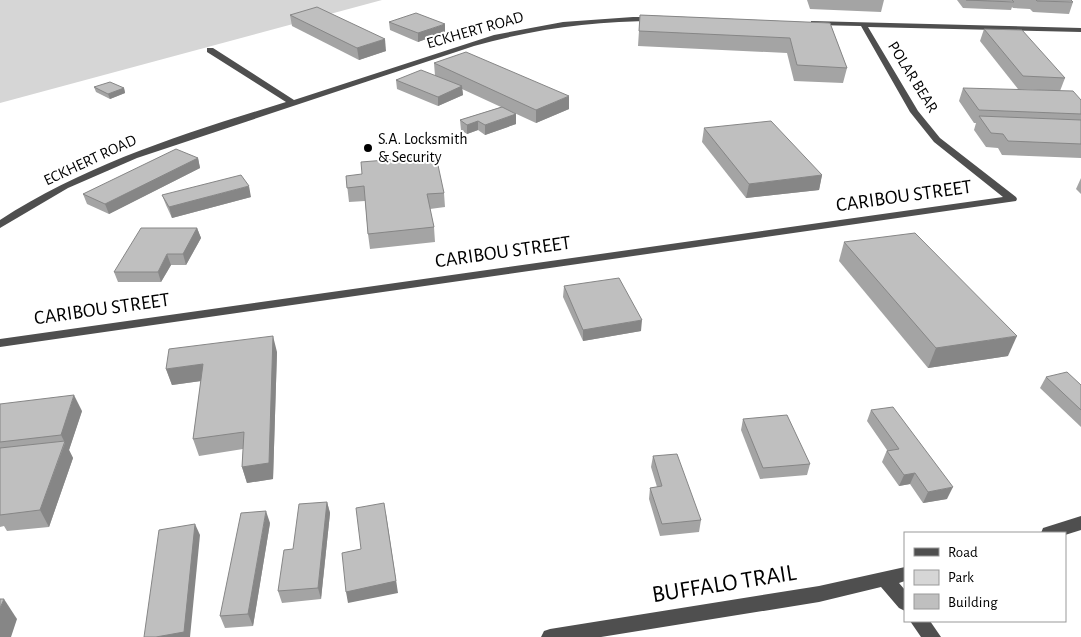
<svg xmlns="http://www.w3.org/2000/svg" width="1081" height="637" font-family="'Alegreya Sans',sans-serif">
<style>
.green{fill:#d6d6d6}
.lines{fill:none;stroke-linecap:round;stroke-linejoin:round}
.minor{fill:#4f4f4f;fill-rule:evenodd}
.wall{fill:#a4a4a4}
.shaded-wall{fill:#868686}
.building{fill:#bfbfbf;stroke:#868686}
.poi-dot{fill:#000;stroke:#fff;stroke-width:2}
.labels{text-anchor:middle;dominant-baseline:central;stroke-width:4;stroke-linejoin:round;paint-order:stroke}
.far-street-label{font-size:16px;fill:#000;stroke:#fff}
.far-poi-label{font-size:16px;fill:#000;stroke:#fff;text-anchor:start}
.street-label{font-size:20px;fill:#000;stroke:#fff}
.near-street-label{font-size:24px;fill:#000;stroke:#fff}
</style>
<rect width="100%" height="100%" fill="#fff"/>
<path class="green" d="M 0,0 L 382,0 L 0,103 Z"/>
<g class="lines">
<g class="minor">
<path d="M 633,17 L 657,17 L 661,19 L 657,21 C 594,21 534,29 474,46 L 137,158 L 68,188 L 0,228 L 0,220 C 88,163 186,133 286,102 L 207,52 L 207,48 L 213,48 L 294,100 L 494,35 L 563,22 Z"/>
<path d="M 811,21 L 1081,28 L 1081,32 L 868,27 L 918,111 L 940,138 L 1016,197 L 1017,199 L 1016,201 L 0,347 L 0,339 L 1003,197 L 934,142 L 910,112 L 861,26 L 814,25 L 811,25 Z"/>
<path d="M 1081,516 L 1081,530 L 1065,535 L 1041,533 L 1043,528 Z"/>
<path d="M 905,567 L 905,581 L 899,583 L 905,590 L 905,611 L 899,608 L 881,587 L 819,602 L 601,637 L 541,637 L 544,631 L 550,629 L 819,586 Z"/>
<path d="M 910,621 L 930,621 L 941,637 L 921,637 Z"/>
</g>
</g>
<g class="wall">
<path d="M 807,0 L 884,0 L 881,12 L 810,9 Z"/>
<path d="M 957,0 L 1071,0 L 1073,2 L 1069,14 L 1033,12 L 1030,9 L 1013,8 L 1012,7 L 1011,10 L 963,8 Z"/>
<path d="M 290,15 L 386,51 L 359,60 L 292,26 Z"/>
<path d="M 640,15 L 830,23 L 847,68 L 843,83 L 794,81 L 787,53 L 638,46 Z"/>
<path d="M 389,22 L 445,32 L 418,42 L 390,30 Z"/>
<path d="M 984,29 L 1065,78 L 1060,91 L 1018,89 L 980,41 Z"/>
<path d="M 434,63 L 569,109 L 536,123 L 510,111 L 516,114 L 516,124 L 485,135 L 478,130 L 467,134 L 461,130 L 460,120 L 501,107 L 462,89 L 463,95 L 438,106 L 397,89 L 396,80 L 435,76 Z"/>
<path d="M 94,87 L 124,88 L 125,93 L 110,99 L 96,92 Z"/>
<path d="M 963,88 L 1081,100 L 1081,158 L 1002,155 L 998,148 L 986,147 L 974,130 L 976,123 L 974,123 L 959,101 Z"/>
<path d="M 704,128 L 822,175 L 819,190 L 746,198 L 702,142 Z"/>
<path d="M 198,158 L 200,168 L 109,214 L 87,204 L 83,194 Z"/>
<path d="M 346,176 L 444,193 L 445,207 L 430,209 L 434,227 L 435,242 L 370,249 L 368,234 L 365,201 L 349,202 Z"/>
<path d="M 1081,178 L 1081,194 L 1076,189 Z"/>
<path d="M 162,195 L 251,197 L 172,218 L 166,205 Z"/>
<path d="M 197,228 L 201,238 L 186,265 L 171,265 L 161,282 L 118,282 L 114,272 Z"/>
<path d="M 844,242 L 1008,356 L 928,368 L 839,261 Z"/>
<path d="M 564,286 L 641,331 L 583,341 L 563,297 Z"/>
<path d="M 277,352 L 273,479 L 247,483 L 242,467 L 243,449 L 199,456 L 193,439 L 201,381 L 172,385 L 166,369 Z"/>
<path d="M 1046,377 L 1081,385 L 1081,427 L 1040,388 Z"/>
<path d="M 0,404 L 82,411 L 69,450 L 73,458 L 49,527 L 7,531 L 4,526 L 0,527 Z"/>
<path d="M 871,410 L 947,499 L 923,503 L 910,484 L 899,486 L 882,462 L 887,450 L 867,421 Z"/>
<path d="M 743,419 L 810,464 L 807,475 L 760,479 L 741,430 Z"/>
<path d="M 653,456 L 701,520 L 699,532 L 660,536 L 649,499 L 650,488 L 657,487 L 651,467 Z"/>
<path d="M 327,502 L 330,513 L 321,599 L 282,603 L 278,591 L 293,549 Z"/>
<path d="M 270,523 L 253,626 L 225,628 L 220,616 Z"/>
</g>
<g class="shaded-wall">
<path d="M 445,24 L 445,32 L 418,42 L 418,33 Z"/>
<path d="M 385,39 L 386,51 L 359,60 L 357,48 Z"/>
<path d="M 462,86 L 463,95 L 438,106 L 438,97 Z"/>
<path d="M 124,88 L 125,93 L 110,99 L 108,94 Z"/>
<path d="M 569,96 L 569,109 L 536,123 L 536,110 Z"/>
<path d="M 516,114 L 516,124 L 485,135 L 485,125 Z"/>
<path d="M 478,121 L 478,130 L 467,134 L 467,125 Z"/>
<path d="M 198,158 L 200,168 L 109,214 L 105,204 Z"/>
<path d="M 822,175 L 819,190 L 746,198 L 749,184 Z"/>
<path d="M 249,186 L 251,197 L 172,218 L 169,207 Z"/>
<path d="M 197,228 L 201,238 L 186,265 L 183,254 Z"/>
<path d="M 167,254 L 171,265 L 161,282 L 158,272 Z"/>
<path d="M 642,320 L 641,331 L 583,341 L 583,330 Z"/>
<path d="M 273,336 L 277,352 L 273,479 L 247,483 L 242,467 Z"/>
<path d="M 1017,336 L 1008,356 L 928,368 L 936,348 Z"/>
<path d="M 203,364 L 208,380 L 172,385 L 166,369 Z"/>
<path d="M 74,395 L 82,411 L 69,450 L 73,458 L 49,527 L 40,510 L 65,443 L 61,435 Z"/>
<path d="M 915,473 L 910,484 L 899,486 L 904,475 Z"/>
<path d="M 953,487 L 947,499 L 923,503 L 928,492 Z"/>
<path d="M 327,502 L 330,513 L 321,599 L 318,588 Z"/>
<path d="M 266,511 L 270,523 L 253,626 L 248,614 Z"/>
<path d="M 386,514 L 398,593 L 348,603 L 346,592 Z"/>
<path d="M 195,524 L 200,535 L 190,637 L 156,637 Z"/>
<path d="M 4,599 L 17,619 L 11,637 L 0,637 L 0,608 Z"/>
</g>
<g class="building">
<path d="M 966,0 L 1012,0 L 1014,2 Z"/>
<path d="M 1036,0 L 1071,0 L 1073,2 L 1037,1 Z"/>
<path d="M 317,7 L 385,39 L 357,48 L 290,15 Z"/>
<path d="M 416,13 L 445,24 L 418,33 L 389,22 Z"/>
<path d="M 640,15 L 830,23 L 847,68 L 797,65 L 790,38 L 639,31 Z"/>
<path d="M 984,29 L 1022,30 L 1065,78 L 1023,76 Z"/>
<path d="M 466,52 L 569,96 L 536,110 L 434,63 Z"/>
<path d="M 421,70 L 462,86 L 438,97 L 396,80 Z"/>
<path d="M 110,82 L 124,88 L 108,94 L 94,87 Z"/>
<path d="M 963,88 L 1073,91 L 1081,100 L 1081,114 L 979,110 Z"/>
<path d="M 502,107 L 516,114 L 485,125 L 478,121 L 467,125 L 460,120 Z"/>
<path d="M 979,116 L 1081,120 L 1081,144 L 1008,141 L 1003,134 L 991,133 Z"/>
<path d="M 771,121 L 822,175 L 749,184 L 704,128 Z"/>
<path d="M 176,149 L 198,158 L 105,204 L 83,194 Z"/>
<path d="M 436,156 L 444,193 L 427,194 L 434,227 L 368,234 L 364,186 L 347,188 L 346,176 L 362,174 L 361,162 Z"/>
<path d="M 241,175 L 249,186 L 169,207 L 162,195 Z"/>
<path d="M 141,228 L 197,228 L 183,254 L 167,254 L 158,272 L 114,272 Z"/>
<path d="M 915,233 L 1017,336 L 936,348 L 844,242 Z"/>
<path d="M 619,278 L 642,320 L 583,330 L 564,286 Z"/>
<path d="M 273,336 L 269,463 L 242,467 L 244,432 L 193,439 L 203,364 L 166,369 L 169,349 Z"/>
<path d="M 1067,372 L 1081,385 L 1081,410 L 1046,377 Z"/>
<path d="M 74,395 L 61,435 L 0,442 L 0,404 Z"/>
<path d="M 893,407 L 953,487 L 928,492 L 915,473 L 904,475 L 887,451 L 899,449 L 871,410 Z"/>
<path d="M 787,415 L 810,464 L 763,468 L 743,419 Z"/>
<path d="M 65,441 L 40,510 L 0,515 L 0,448 Z"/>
<path d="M 677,454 L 701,520 L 662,524 L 650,488 L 662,486 L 653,456 Z"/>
<path d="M 327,502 L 318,588 L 278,591 L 284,550 L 293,549 L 299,504 Z"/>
<path d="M 384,503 L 396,581 L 346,592 L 342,553 L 361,549 L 356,508 Z"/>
<path d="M 266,511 L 248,614 L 220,616 L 241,513 Z"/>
<path d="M 195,524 L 184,632 L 156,637 L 144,637 L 159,530 Z"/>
<path d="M 0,599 L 4,599 L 0,608 Z"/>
</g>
<circle class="poi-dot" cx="368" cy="148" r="5"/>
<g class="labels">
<g class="far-street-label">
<text transform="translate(475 30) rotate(-16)">ECKHERT ROAD</text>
<text transform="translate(913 77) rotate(58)">POLAR BEAR</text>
<text transform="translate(90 160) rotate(-25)">ECKHERT ROAD</text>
</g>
<g class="far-poi-label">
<text x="378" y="139">S.A. Locksmith<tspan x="378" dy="18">&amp; Security</tspan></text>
</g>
<g class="street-label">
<text transform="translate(904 196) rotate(-8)">CARIBOU STREET</text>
<text transform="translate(503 252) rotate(-8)">CARIBOU STREET</text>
<text transform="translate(102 309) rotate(-8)">CARIBOU STREET</text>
</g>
<g class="near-street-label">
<text transform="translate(724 584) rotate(-9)">BUFFALO TRAIL</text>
</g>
</g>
<rect x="904" y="532" width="162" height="90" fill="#ffffff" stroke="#999999"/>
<rect x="914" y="548" width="25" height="8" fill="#4f4f4f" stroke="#999999"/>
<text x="948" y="557" font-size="15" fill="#000000">Road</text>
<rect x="914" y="570" width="25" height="15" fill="#d6d6d6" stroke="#999999"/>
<text x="948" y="582" font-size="15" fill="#000000">Park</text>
<rect x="914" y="594" width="25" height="15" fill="#bfbfbf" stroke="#999999"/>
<text x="948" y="607" font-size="15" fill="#000000">Building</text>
</svg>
